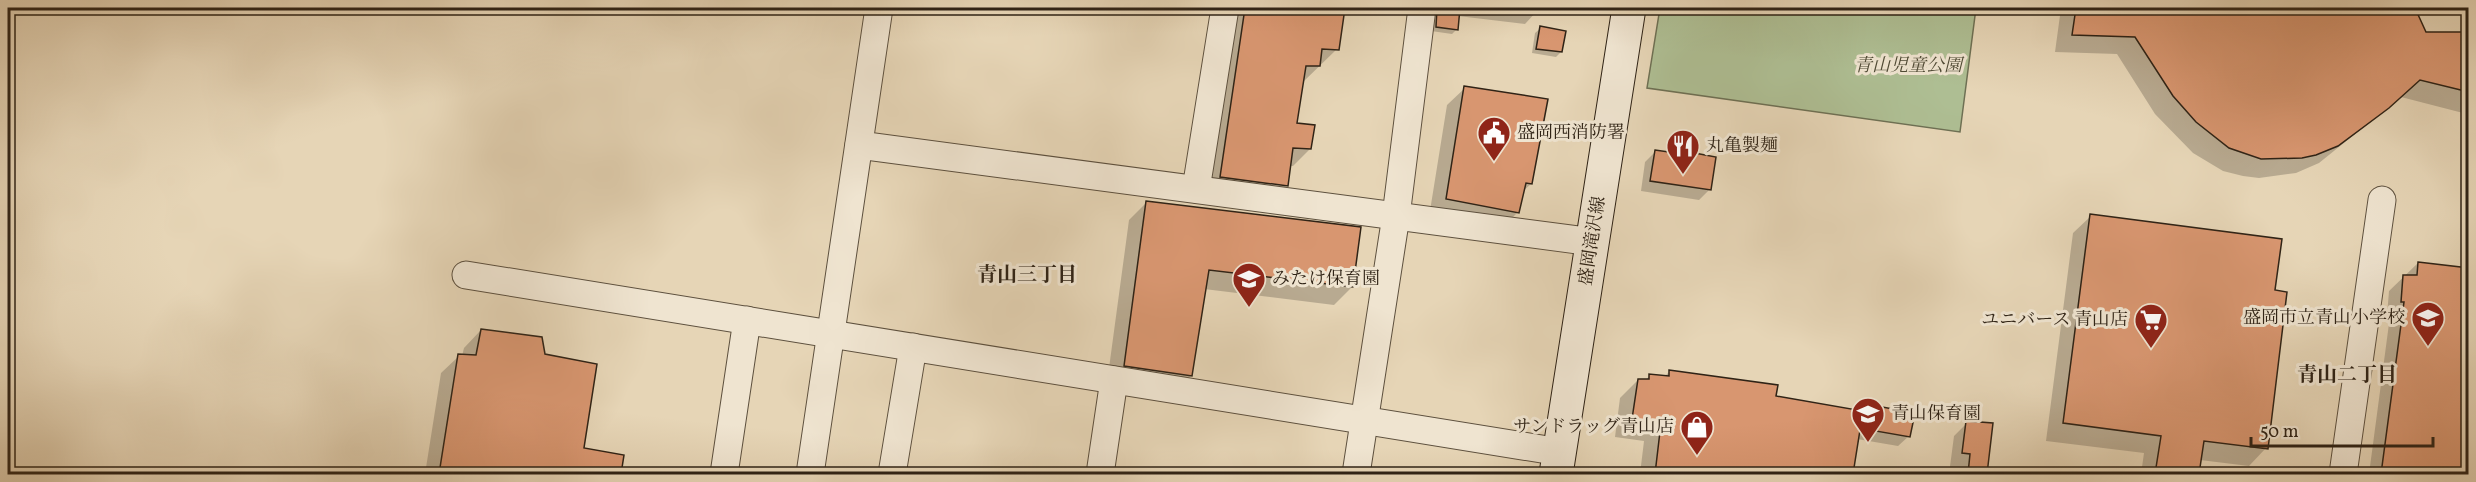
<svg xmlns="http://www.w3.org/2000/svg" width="2476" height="482" font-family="Vollkorn,'Noto Serif JP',serif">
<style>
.green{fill:#aebe93;stroke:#6e7054;stroke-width:1.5}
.shadow{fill:#0003}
.building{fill:#d89670;stroke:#2f2316;stroke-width:1.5}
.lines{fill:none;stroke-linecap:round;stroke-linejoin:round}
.street-casing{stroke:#5d503e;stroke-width:29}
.secondary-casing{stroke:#2f2316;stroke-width:35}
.street{stroke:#efe4d0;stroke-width:27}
.secondary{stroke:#efe4d0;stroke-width:33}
.labels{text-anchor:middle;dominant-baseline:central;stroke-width:6;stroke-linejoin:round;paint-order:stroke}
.park-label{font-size:18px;font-style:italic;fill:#4f4a35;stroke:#efe4d0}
.poi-label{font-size:18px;fill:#2f2316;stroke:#efe4d0;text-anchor:start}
.street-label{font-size:18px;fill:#2f2316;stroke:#efe4d0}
.neighbourhood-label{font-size:20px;font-weight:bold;fill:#2f2316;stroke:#efe4d0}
</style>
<rect width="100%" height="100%" fill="#e6d5b6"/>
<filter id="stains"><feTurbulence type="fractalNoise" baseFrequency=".00333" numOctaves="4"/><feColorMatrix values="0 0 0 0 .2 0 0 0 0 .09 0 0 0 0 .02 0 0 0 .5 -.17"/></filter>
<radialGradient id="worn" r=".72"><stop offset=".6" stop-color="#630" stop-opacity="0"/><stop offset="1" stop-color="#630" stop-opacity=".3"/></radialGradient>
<path class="green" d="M 1660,8 L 1976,8 L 1960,132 L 1647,88 Z"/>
<g class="shadow">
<path d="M 1231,8 L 1336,8 L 1333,29 L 1337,49 L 1302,83 L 1295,125 L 1310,149 L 1293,166 L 1289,166 L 1287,185 L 1270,202 L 1203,194 Z"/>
<path d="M 1444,8 L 1538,8 L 1537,11 L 1525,24 L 1458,16 L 1457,29 L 1452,34 L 1431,31 L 1433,14 L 1438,9 L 1443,10 Z"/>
<path d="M 2061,8 L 2412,8 L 2425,34 L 2468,33 L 2468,107 L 2463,113 L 2401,97 L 2319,163 L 2296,173 L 2259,178 L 2243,176 L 2223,171 L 2193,153 L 2155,114 L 2117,54 L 2055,52 Z"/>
<path d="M 1541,28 L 1561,52 L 1556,57 L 1532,53 L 1535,33 Z"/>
<path d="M 1465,88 L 1531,184 L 1522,192 L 1518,212 L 1500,230 L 1429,217 L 1447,105 Z"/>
<path d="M 1655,152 L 1687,156 L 1690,153 L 1710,189 L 1699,200 L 1641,191 L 1645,162 Z"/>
<path d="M 1147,202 L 1352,287 L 1334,305 L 1204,289 L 1191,376 L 1173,394 L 1107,383 L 1129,220 Z"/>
<path d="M 2091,216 L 2273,292 L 2266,448 L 2249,466 L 2200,460 L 2197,474 L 2141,474 L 2144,453 L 2046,441 L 2073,233 Z"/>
<path d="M 2418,263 L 2468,269 L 2468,474 L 2369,474 L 2390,316 L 2387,316 L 2389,291 Z"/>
<path d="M 481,330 L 543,355 L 582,449 L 619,474 L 425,474 L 441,373 L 459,356 L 462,356 L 464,348 Z"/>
<path d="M 1669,372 L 1774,398 L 1861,412 L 1867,406 L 1909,436 L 1898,446 L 1857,439 L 1852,474 L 1640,474 L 1644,441 L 1615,437 L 1620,398 L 1638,380 L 1645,381 L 1650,375 L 1664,377 Z"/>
<path d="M 1967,423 L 1986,473 L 2005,474 L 1949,474 L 1954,436 Z"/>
</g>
<g class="building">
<path d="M 1245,8 L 1345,8 L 1339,50 L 1322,49 L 1320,66 L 1306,66 L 1297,123 L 1315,125 L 1311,149 L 1293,148 L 1288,186 L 1220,177 Z"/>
<path d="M 1437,8 L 1460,8 L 1458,30 L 1436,27 Z"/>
<path d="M 2076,8 L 2415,8 L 2426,32 L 2469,32 L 2469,92 L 2420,80 L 2389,108 L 2338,146 L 2316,155 L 2302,158 L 2261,159 L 2229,148 L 2196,122 L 2173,96 L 2135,37 L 2072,35 Z"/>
<path d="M 1540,26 L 1566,31 L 1562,52 L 1536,49 Z"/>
<path d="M 1464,86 L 1548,99 L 1532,184 L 1526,183 L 1519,213 L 1446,199 Z"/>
<path d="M 1655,150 L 1689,155 L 1689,152 L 1716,157 L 1711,190 L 1650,181 Z"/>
<path d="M 1146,201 L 1361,227 L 1353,287 L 1209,270 L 1192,376 L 1124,366 Z"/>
<path d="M 2090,214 L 2282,239 L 2275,290 L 2287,292 L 2268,449 L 2204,441 L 2199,474 L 2155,474 L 2161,436 L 2063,423 Z"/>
<path d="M 2418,262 L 2469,268 L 2469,474 L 2381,474 L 2404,302 L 2401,302 L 2403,275 L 2417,275 Z"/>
<path d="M 481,329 L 542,337 L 545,354 L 597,364 L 584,448 L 624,455 L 621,474 L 582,470 L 581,474 L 439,474 L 458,354 L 476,355 Z"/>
<path d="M 1669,370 L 1778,385 L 1776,396 L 1863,411 L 1853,474 L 1655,474 L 1661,423 L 1632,419 L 1638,379 L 1649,379 L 1649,374 L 1669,376 Z"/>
<path d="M 1866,404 L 1915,413 L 1910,437 L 1864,429 Z"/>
<path d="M 1966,421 L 1993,423 L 1987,474 L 1968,474 L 1970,454 L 1962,453 Z"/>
</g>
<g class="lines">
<defs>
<g id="street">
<path d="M 859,145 L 1593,242"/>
<path d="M 1196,189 L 1225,8"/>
<path d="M 466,275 L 1560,452"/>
<path d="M 724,474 L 747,320"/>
<path d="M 810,474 L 879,8"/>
<path d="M 892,474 L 913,347"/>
<path d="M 1100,474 L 1114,380"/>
<path d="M 1356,474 L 1396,216 L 1422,8"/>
<path d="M 2343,474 L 2382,200"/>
</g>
<path id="secondary" d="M 1556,474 L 1629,8"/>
</defs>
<use href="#street" class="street-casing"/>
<use href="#secondary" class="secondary-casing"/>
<use href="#street" class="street"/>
<use href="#secondary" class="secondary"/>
</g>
<defs>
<symbol id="civic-pin" viewBox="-11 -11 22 30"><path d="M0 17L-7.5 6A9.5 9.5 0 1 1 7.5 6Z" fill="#8f2418" stroke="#efe4d0"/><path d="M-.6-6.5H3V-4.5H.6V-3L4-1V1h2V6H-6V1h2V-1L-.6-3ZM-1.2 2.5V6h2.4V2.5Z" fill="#fff"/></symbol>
<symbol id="restaurant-pin" viewBox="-11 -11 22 30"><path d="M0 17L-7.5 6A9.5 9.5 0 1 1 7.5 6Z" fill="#8f2418" stroke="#efe4d0"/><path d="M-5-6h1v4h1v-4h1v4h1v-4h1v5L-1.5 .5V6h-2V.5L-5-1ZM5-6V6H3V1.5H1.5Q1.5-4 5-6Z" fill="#fff"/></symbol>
<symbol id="school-pin" viewBox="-11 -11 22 30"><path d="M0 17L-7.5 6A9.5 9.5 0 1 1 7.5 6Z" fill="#8f2418" stroke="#efe4d0"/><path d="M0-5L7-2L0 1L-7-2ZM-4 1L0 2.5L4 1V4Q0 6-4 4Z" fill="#fff"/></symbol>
<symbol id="supermarket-pin" viewBox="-11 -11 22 30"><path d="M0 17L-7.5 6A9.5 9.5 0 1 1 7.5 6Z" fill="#8f2418" stroke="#efe4d0"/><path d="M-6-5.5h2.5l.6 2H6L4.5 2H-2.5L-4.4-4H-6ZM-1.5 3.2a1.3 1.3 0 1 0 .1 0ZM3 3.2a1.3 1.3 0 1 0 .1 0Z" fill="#fff"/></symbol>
<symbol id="shop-pin" viewBox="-11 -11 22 30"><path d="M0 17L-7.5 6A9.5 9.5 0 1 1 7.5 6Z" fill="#8f2418" stroke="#efe4d0"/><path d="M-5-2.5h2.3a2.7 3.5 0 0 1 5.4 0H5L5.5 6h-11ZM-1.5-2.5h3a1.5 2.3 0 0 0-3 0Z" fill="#fff"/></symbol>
</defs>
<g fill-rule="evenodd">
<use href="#civic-pin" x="1475" y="114" width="38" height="52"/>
<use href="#restaurant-pin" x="1664" y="127" width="38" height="52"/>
<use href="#school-pin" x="1230" y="260" width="38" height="52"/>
<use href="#school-pin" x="2409" y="299" width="38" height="52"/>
<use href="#supermarket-pin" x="2132" y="301" width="38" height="52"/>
<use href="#school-pin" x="1849" y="395" width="38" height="52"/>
<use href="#shop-pin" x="1678" y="408" width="38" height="52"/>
</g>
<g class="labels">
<g class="park-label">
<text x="1908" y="66">青山児童公園</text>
</g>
<g class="poi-label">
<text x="1517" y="133">盛岡西消防署</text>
<text x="1706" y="146">丸亀製麺</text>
<text x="1272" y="279">みたけ保育園</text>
<text x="2405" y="318" text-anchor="end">盛岡市立青山小学校</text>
<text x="2128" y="320" text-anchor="end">ユニバース 青山店</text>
<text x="1891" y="414">青山保育園</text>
<text x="1674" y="427" text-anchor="end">サンドラッグ青山店</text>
</g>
<g class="street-label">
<text transform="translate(1593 241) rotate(-81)">盛岡滝沢線</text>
</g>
<g class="neighbourhood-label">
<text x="1027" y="276">青山三丁目</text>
<text x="2347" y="376">青山二丁目</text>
</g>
</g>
<rect width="2476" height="482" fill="none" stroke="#e6d5b6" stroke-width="30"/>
<rect x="9" y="9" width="2458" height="464" fill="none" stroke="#2f2316" stroke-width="3"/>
<rect x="15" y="15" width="2446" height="452" fill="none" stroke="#2f2316" stroke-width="1.5"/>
<path d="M2251 437v9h182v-9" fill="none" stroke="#2f2316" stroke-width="3"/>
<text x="2260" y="437" font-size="18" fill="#2f2316" stroke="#efe4d0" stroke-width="4.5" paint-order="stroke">50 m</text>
<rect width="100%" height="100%" filter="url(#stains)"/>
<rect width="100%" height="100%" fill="url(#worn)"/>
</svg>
